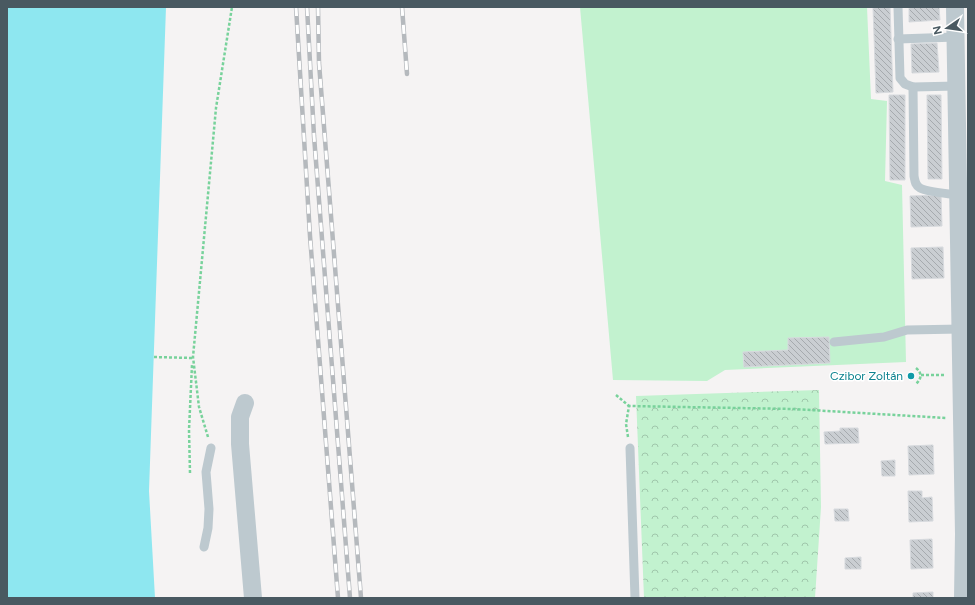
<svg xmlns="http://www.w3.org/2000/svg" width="975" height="605" font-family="Figtree,sans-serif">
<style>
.grass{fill:#c2f2cf}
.park{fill:url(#park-crowns)}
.water{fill:#8ee7f0}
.building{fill:url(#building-back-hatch);stroke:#d7dade}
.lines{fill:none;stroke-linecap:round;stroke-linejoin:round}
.path{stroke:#78d29b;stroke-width:2.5;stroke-dasharray:3 2;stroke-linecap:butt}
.lane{stroke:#bdc9cf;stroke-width:9}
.street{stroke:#bdc9cf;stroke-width:18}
.rail-casing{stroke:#b5b9bd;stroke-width:4.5}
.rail{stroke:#fff;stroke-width:3;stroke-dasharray:9;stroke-linecap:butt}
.culture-dot{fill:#0f9aa8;stroke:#fff;stroke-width:1.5}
.labels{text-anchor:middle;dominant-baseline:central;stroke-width:3;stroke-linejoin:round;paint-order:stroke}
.culture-label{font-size:12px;fill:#0d838f;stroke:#fff;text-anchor:end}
</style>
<defs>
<pattern id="park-crowns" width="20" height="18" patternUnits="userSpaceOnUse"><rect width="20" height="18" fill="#c2f2cf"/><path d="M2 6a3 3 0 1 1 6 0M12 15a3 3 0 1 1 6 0" fill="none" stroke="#a0c7ab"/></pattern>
<pattern id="building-back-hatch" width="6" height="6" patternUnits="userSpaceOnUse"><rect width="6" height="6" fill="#caced2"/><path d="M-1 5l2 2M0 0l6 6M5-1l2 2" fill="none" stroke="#a6aaae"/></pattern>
</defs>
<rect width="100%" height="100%" fill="#f5f3f3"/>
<path class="grass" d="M 580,7 L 867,7 L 871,99 L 887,101 L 885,181 L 902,185 L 906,362 L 725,370 L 707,381 L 613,380 Z"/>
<path class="park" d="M 819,390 L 821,507 L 815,598 L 644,598 L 636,396 Z"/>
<path class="water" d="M 7,7 L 166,7 L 149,491 L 155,598 L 7,598 Z"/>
<g class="building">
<path d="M 873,7 L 890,7 L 893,92 L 876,93 Z"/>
<path d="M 909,7 L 939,7 L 940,20 L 909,22 Z"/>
<path d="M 937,43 L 939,72 L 912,73 L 911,44 Z"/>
<path d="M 889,95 L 905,95 L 905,180 L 890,180 Z"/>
<path d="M 927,95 L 941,95 L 942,179 L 928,179 Z"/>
<path d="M 941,195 L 942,226 L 911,227 L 910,196 Z"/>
<path d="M 943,247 L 944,278 L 912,279 L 911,248 Z"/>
<path d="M 829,337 L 830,363 L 744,367 L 743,352 L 788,350 L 788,338 Z"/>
<path d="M 840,428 L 858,428 L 859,443 L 825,444 L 824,432 L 840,431 Z"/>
<path d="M 933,445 L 934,474 L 909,475 L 908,446 Z"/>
<path d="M 895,460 L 895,476 L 882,476 L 881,461 Z"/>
<path d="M 908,491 L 922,491 L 922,498 L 932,497 L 933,521 L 909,522 Z"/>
<path d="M 834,509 L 848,509 L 849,521 L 835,521 Z"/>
<path d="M 932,539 L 933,568 L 911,569 L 910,540 Z"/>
<path d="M 861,557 L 861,569 L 845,569 L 845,558 Z"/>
<path d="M 933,592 L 933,598 L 913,598 L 913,593 Z"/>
</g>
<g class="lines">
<g class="path">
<path d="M 154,357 L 192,358"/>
<path d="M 916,368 C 922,373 922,378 916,384"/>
<path d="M 921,375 L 945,375"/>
<path d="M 616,395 L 629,406"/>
<path d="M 208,437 L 199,407 L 193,357 L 216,108 L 232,7"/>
<path d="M 628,437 L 626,424 L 629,406 L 793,409 L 946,418"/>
<path d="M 190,473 L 189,430 L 192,365"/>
</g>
<g class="lane">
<path d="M 898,7 L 900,78 L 905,84 L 913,87 L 957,86"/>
<path d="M 898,39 L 956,37"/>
<path d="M 913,87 L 914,176 C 915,181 915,185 920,188 C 927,192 950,194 959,195"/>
<path d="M 834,342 L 884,337 L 907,330 L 961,329"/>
<path d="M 630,448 L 635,598"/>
<path d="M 204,547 L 208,528 L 209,509 L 206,472 L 211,448"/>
</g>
<g class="street">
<path d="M 955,7 L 964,534 L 963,598"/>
<path d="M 245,403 L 240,417 L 240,444 L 253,598"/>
</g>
<defs>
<g id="rail">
<path d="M 296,7 L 310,236 L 338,598"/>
<path d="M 307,7 L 314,136 L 350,598"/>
<path d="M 318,7 L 319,63 L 361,598"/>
<path d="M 402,7 L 407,74"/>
</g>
</defs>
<use href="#rail" class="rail-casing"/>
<use href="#rail" class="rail"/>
</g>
<circle class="culture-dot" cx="911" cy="376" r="4"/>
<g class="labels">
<g class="culture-label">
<text x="903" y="376">Czibor Zoltán</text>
</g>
</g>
<rect width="975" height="605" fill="none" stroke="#495961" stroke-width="16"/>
<g transform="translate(947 28) rotate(257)" stroke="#ffffff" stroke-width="3" paint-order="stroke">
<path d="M0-3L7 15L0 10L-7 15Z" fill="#495961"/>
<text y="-6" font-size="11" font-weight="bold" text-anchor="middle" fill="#495961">N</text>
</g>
</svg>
